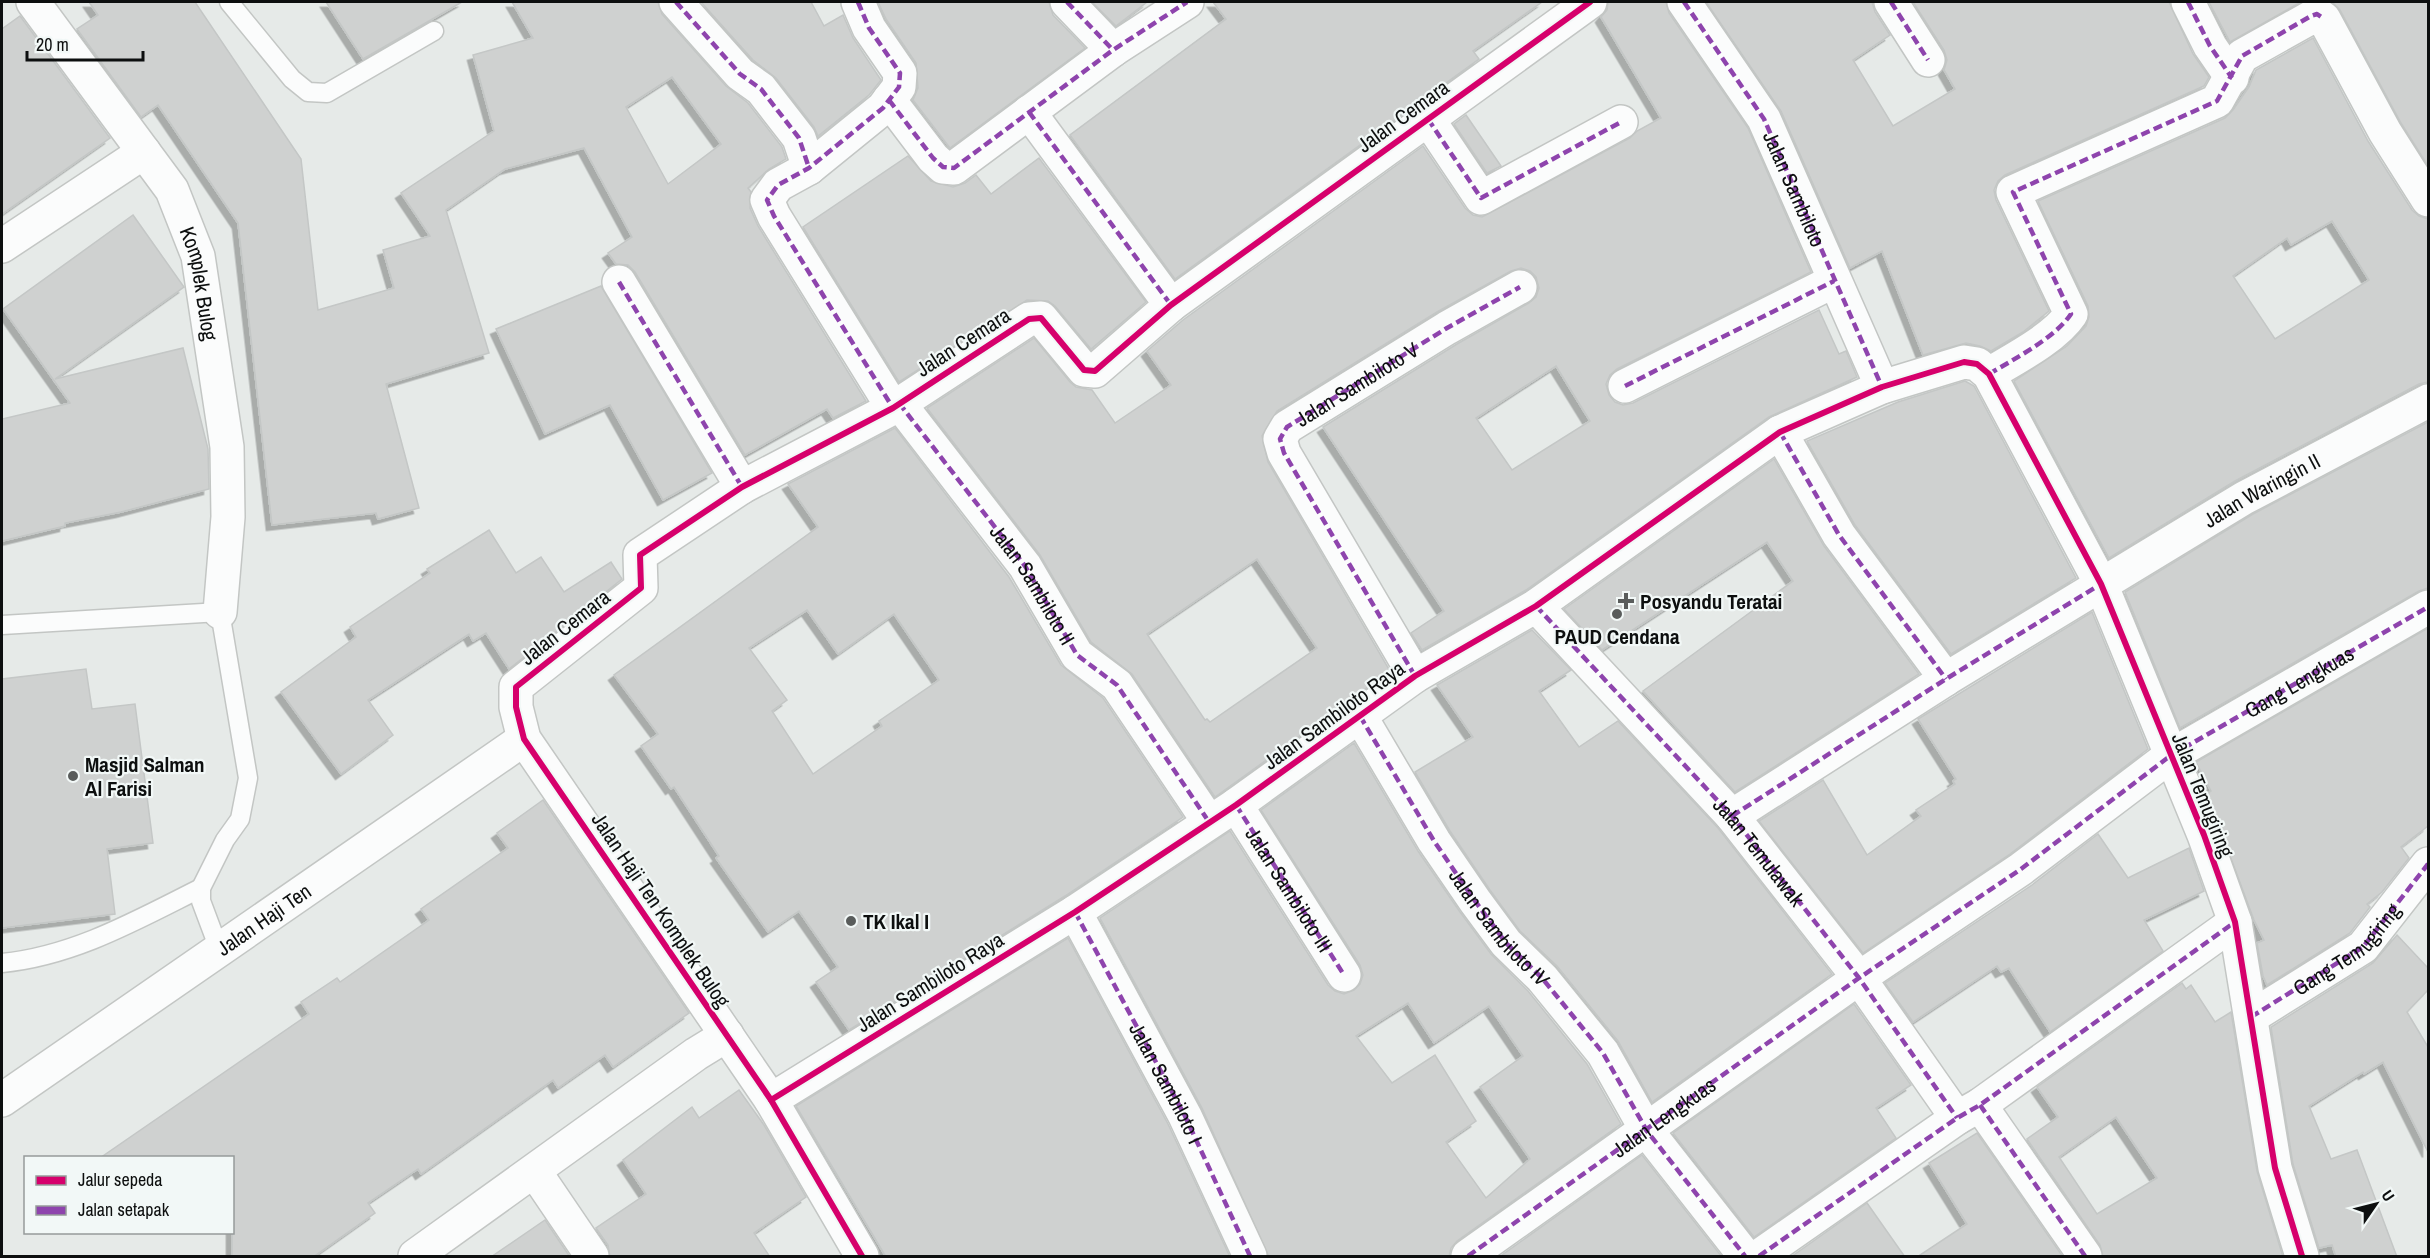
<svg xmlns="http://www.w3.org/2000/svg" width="2430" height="1258" font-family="'Archivo Narrow',sans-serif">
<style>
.building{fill:#cfd1d0;stroke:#c4c7c6;stroke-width:1.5;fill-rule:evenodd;filter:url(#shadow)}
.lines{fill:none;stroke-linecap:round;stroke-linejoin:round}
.service-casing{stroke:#c3c6c4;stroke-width:21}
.minor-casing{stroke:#c3c6c4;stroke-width:36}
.service{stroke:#fbfcfc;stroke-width:18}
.minor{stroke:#fbfcfc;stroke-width:33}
.quiet{stroke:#8e44ad;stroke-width:4.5;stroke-dasharray:9 4.5;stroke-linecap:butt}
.cycleway-casing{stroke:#f2f8f7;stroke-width:10}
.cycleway{stroke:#d6006c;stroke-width:6}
.poi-dot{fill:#595c5b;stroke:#f2f8f7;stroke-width:2}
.labels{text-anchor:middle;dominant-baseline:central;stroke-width:4.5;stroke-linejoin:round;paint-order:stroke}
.street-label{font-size:21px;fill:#0d0f0f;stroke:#f2f8f7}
.poi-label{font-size:21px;font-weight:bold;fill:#0d0f0f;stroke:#f2f8f7;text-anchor:start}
</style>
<defs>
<filter id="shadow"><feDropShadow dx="-5.5" dy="5.5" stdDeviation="0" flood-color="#0004"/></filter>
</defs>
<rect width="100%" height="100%" fill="#e6eae8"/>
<g class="building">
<path d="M 89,2 L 195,2 L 301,159 L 318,310 L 394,288 L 383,250 L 430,236 L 401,193 L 494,131 L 473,55 L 533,38 L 512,2 L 658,2 L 662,14 L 726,86 L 748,103 L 782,147 L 786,159 L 769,169 L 748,188 L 751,192 L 750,208 L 758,226 L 866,401 L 833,418 L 827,409 L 745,455 L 635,272 L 628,265 L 616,264 L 608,253 L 632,237 L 584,148 L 505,169 L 446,210 L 489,353 L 386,384 L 419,508 L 378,519 L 376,513 L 272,525 L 238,223 L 158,105 L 141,117 L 77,29 L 98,15 ZM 672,77 L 721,144 L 668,184 L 626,107 Z"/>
<path d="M 326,2 L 462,2 L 363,59 Z"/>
<path d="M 701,2 L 811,2 L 824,26 L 843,15 L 853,38 L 881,80 L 869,95 L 818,136 L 814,127 L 776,78 L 753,60 Z"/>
<path d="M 878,2 L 1049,2 L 1053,15 L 1085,48 L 950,148 L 913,100 L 918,88 L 916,63 L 886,19 Z"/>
<path d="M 1092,2 L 1147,2 L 1116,26 Z"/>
<path d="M 1213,2 L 1542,2 L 1473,51 L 1479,59 L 1175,279 L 1070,135 L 1226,19 Z"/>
<path d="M 1608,2 L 1666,2 L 1669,13 L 1748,128 L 1811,272 L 1617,369 L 1610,375 L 1606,384 L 1609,395 L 1615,402 L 1623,405 L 1633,403 L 1819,310 L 1839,354 L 1846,351 L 1857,377 L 1769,417 L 1526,590 L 1422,650 L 1411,633 L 1444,611 L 1323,427 L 1457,344 L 1529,303 L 1536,297 L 1539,288 L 1536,277 L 1530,271 L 1521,268 L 1511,271 L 1437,312 L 1277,411 L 1262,436 L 1268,462 L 1390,671 L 1215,797 L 1132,674 L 1091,642 L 1040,555 L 927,408 L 1034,338 L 1070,382 L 1076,387 L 1092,390 L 1115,423 L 1171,385 L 1147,351 L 1183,320 L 1423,146 L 1465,208 L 1473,215 L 1482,217 L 1630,138 L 1637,131 L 1661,118 L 1601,17 L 1607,10 ZM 1556,366 L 1590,421 L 1512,470 L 1476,418 ZM 1257,559 L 1317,648 L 1210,722 L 1207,719 L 1205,720 L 1147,634 Z"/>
<path d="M 1706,2 L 1872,2 L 1875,12 L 1890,35 L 1853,60 L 1893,126 L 1955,89 L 1944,70 L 1947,60 L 1944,50 L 1913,2 L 2169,2 L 2193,54 L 2209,77 L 2204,86 L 2005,175 L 1998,181 L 1994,190 L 1996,200 L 2049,311 L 2023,332 L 1991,351 L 1980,346 L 1966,343 L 1923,355 L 1882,251 L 1850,268 L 1781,111 Z"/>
<path d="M 2209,2 L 2301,2 L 2230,42 Z"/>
<path d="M 2332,2 L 2428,2 L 2428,166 L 2401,123 L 2340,10 Z"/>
<path d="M 20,16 L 110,138 L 2,214 L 2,29 Z"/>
<path d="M 2313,38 L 2368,141 L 2412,210 L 2419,216 L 2428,219 L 2428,382 L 2419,384 L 2235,481 L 2109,558 L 2014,381 L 2067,346 L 2086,326 L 2089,317 L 2088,306 L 2038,201 L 2225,118 L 2233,110 L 2249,87 L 2256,70 ZM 2332,221 L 2369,280 L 2275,339 L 2233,276 L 2287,238 L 2291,245 Z"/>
<path d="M 1466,115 L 1501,166 L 1487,173 L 1454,124 Z"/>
<path d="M 908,156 L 931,181 L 953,187 L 965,183 L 976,175 L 991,194 L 1039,158 L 1146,302 L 1091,349 L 1055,306 L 1048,301 L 1027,300 L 899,382 L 803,227 Z"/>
<path d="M 133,215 L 184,287 L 55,379 L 183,348 L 208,449 L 209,489 L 121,512 L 65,523 L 65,526 L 2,541 L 2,419 L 70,403 L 3,309 Z"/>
<path d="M 601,286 L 712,473 L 663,500 L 610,405 L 545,434 L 496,329 Z"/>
<path d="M 1965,381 L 1974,386 L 2076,578 L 1951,654 L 1855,525 L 1807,441 L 1898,402 Z"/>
<path d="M 2428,422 L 2428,588 L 2419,591 L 2180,728 L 2125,592 L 2253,514 Z"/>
<path d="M 895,428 L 1009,577 L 1061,665 L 1103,698 L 1183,817 L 1065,896 L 849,1030 L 816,982 L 838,967 L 799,911 L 768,932 L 716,858 L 719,856 L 674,787 L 671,789 L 641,746 L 658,734 L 614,675 L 818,527 L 788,484 ZM 807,610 L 838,654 L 894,614 L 939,680 L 879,721 L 882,726 L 813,774 L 772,711 L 787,700 L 749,648 Z"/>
<path d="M 1774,459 L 1824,546 L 1919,674 L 1735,792 L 1643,691 L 1793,581 L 1767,542 L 1602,650 L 1564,609 Z"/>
<path d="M 489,530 L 516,573 L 541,557 L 564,592 L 611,562 L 622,579 L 509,669 L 486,633 L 473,641 L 469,634 L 368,700 L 393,735 L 341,774 L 281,692 L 356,637 L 350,627 L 430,573 L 427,569 Z"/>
<path d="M 2092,612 L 2148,749 L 2010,854 L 1863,953 L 1759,821 L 1823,780 L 1867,855 L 1921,816 L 1916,810 L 1955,784 L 1953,781 L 1956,779 L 1918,719 Z"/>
<path d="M 2428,628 L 2428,826 L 2401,847 L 2409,858 L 2382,892 L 2367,904 L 2370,907 L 2350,933 L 2267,985 L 2263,976 L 2257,943 L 2264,940 L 2254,920 L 2207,794 L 2211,791 L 2196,762 Z"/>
<path d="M 1532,630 L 1571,670 L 1539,691 L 1579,747 L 1618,721 L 1718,828 L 1832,974 L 1652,1102 L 1618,1041 L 1557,966 L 1520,931 L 1490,890 L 1450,831 L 1415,772 L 1473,737 L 1437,685 Z"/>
<path d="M 86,669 L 92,709 L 135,704 L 153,843 L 107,849 L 115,914 L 2,928 L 2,679 Z"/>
<path d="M 1354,743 L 1418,851 L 1460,912 L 1491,954 L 1528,991 L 1587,1064 L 1621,1124 L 1457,1241 L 1451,1248 L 1449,1257 L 1269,1257 L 1202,1108 L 1100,918 L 1230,831 L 1328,985 L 1335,991 L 1344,994 L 1354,990 L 1360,984 L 1363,975 L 1360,965 L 1261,810 ZM 1408,1003 L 1434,1043 L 1489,1006 L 1523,1056 L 1480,1087 L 1530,1159 L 1486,1198 L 1446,1142 L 1476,1121 L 1435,1055 L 1392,1083 L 1356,1036 Z"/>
<path d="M 543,800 L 689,1013 L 613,1067 L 605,1055 L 558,1088 L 553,1080 L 421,1174 L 418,1169 L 368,1203 L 375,1213 L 313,1257 L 232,1257 L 232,1158 L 100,1158 L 309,1014 L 301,1002 L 337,978 L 340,982 L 429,920 L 421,909 L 508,848 L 497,833 Z"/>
<path d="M 2098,834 L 2128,878 L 2189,848 L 2204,891 L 2144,920 L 2163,951 L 2050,1032 L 2009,968 L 2001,972 L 1997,966 L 1913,1022 L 1885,983 L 2032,885 Z"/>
<path d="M 2397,935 L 2428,968 L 2428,990 L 2407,1012 L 2428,1047 L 2428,1152 L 2383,1062 L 2364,1074 L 2363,1072 L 2309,1106 L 2331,1159 L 2357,1150 L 2397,1257 L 2336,1257 L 2332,1245 L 2319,1248 L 2293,1164 L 2271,1027 L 2373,963 Z"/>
<path d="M 1068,938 L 1168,1124 L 1230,1257 L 886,1257 L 796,1106 Z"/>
<path d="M 2182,983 L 2186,989 L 2191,985 L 2215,1022 L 2231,1012 L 2257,1171 L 2283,1257 L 2103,1257 L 2100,1245 L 2027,1139 L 2058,1117 L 2037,1087 ZM 2116,1117 L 2157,1178 L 2097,1214 L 2059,1157 Z"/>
<path d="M 1854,1004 L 1911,1085 L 1876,1108 L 1896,1138 L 1754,1237 L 1673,1133 Z"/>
<path d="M 739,1090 L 764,1125 L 806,1197 L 754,1233 L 770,1257 L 610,1257 L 608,1245 L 596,1228 L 646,1194 L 623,1160 L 692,1107 L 699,1118 Z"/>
<path d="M 1977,1133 L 2063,1257 L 1917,1257 L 1967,1224 L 1929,1163 Z"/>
<path d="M 1642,1155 L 1722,1257 L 1502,1255 Z"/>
<path d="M 1867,1203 L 1905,1257 L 1791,1257 Z"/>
<path d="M 545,1220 L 570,1257 L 491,1257 Z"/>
</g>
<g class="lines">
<defs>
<g id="service">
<path d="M 229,2 L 292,79 L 308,92 L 327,93 L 434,31"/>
<path d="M 2,625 L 220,612 L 248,778 L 240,819 L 225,840 L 201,888 L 201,901 L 219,949"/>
<path d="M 2,963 C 74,956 137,920 201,888"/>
</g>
<g id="minor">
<path id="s1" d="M 33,2 L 172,190 L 198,256 L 227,447 L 228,517 L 220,612"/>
<path d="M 676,2 L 740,74 L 761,89 L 799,138 L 809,168"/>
<path d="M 858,2 L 869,28 L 900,73 L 899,87 L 883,108 L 809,168 L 778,185 L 767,200 L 774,216 L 893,408"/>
<path d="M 1067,2 L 1113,50"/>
<path id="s2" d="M 1684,2 L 1764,119 L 1882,387"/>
<path d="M 1891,2 L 1928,60"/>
<path d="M 2188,2 L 2210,46 L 2232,78"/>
<path d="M 889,100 L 933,158 L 943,167 L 954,168 L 1113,50 L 1187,2"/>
<path d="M 1029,112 L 1171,305"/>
<path d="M 1428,119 L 1481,198 L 1621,122"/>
<path d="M 2,246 L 144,152"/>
<path d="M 619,282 L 742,487"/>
<path d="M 1989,374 C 2014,359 2055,338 2071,314 L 2013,192 L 2217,101 L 2242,56 L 2317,14 L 2324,19 L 2385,132 L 2428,200"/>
<path d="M 1625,386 L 1834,281"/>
<path id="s3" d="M 899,403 L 1025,566 L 1077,655 L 1117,685 L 1209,822"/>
<path d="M 1780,432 L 1839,535 L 1946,679"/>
<path d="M 1536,606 L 1732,816 L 1859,978 L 1957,1118"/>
<path id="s4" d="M 1415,676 L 1284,453 L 1280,439 L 1287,427 L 1447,328 L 1520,287"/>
<path id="s5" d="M 1360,716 L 1434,841 L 1475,901 L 1506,943 L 1542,978 L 1603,1053 L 1647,1131 L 1745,1256"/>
<path id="s6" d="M 1236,805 L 1344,975"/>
<path id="s7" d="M 1732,816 L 1946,679 L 2244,498 L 2428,401"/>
<path id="s8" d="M 1075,912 L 1185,1116 L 1250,1256"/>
<path id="s9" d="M 2251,1017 L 2363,947 L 2428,864"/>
<path id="s10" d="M 2,1100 L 524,739"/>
<path d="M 771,1100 L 1075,912 L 1236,805 L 1415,676 L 1536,606 L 1780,432 L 1882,387 L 1964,362 L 1977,364 L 1989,374 L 2101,584 L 2204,835 L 2235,922 L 2275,1168 L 2302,1256"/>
<path d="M 1980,1105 L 2085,1256"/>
<path d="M 535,1172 L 592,1256"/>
<path d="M 415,1256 L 696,1054 L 727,1035"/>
<path d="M 862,1256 L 771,1100 L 524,739 L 516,707 L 516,687 L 641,588 L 640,555 L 742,487 L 893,408 L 1029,319 L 1041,318 L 1084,370 L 1095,371 L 1171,305 L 1590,2"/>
<path id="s11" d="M 1468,1256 L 1859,978 L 2021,869 L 2170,756 L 2428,607"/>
<path d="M 1759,1256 L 1957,1118 L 1980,1105 L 2235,922"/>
</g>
</defs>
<use href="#service" class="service-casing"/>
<use href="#minor" class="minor-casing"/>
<use href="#service" class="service"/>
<use href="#minor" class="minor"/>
<g class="quiet">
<path d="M 676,2 L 740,74 L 761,89 L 799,138 L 809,168"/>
<path d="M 858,2 L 869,28 L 900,73 L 899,87 L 883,108 L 809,168 L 778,185 L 767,200 L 774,216 L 893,408"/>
<path d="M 1067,2 L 1113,50"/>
<path d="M 1684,2 L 1764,119 L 1882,387"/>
<path d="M 1891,2 L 1928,60"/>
<path d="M 2188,2 L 2210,46 L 2232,78"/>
<path d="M 889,100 L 933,158 L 943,167 L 954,168 L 1113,50 L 1187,2"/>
<path d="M 1029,112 L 1171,305"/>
<path d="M 1428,119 L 1481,198 L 1621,122"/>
<path d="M 619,282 L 742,487"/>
<path d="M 1989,374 C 2014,359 2055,338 2071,314 L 2013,192 L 2217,101 L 2242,56 L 2311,16 L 2317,14 L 2324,19"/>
<path d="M 1625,386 L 1834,281"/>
<path d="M 899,403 L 1025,566 L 1077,655 L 1117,685 L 1209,822"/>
<path d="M 1780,432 L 1839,535 L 1946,679"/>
<path id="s12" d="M 1536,606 L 1732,816 L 1859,978 L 1957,1118"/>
<path d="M 1415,676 L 1284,453 L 1280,439 L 1287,427 L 1447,328 L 1520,287"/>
<path d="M 1360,716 L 1434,841 L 1475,901 L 1506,943 L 1542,978 L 1603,1053 L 1647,1131 L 1745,1256"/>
<path d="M 1236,805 L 1344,975"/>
<path d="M 1732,816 L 1946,679 L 2101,584 L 2098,580"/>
<path d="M 1075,912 L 1185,1116 L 1250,1256"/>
<path d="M 2251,1017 L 2363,947 L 2428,864"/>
<path d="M 1980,1105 L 2085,1256"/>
<path d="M 1468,1256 L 1859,978 L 2021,869 L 2170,756 L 2428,607"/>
<path d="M 1759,1256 L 1957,1118 L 1980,1105 L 2235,922"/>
</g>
<defs>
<g id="cycleway">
<path d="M 771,1100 L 1075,912 L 1236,805 L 1415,676 L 1536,606 L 1780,432 L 1882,387 L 1964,362 L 1977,364 L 1989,374 L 2101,584 L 2204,835 L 2235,922 L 2275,1168 L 2302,1256"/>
<path d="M 862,1256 L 771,1100 L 524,739 L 516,707 L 516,687 L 641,588 L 640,555 L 742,487 L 893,408 L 1029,319 L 1041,318 L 1084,370 L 1095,371 L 1171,305 L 1590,2"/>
</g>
</defs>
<use href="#cycleway" class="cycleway-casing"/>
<use href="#cycleway" class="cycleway"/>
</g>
<g class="poi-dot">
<path d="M1623 592h6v6h6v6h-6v6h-6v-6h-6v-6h6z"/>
<circle cx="1617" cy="614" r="6"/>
<circle cx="73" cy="776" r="6"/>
<circle cx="851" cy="921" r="6"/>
</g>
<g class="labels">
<g class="street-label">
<text transform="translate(1403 116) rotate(-36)">Jalan Cemara</text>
<text stroke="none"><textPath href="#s2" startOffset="218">Jalan Sambiloto</textPath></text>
<text stroke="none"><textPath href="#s1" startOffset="332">Komplek Bulog</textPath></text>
<text transform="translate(963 342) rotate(-33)">Jalan Cemara</text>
<text stroke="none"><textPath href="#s4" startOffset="369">Jalan Sambiloto V</textPath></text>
<text stroke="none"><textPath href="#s7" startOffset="622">Jalan Waringin II</textPath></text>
<text stroke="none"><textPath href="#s3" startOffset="226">Jalan Sambiloto II</textPath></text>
<text transform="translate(565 627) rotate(-38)">Jalan Cemara</text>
<text stroke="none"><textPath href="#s11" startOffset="1011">Gang Lengkuas</textPath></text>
<text transform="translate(1334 715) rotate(-36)">Jalan Sambiloto Raya</text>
<text transform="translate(2203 795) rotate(68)">Jalan Temugiring</text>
<text stroke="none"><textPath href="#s12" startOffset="332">Jalan Temulawak</textPath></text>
<text stroke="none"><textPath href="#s6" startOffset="100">Jalan Sambiloto III</textPath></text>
<text transform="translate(661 910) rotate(56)">Jalan Haji Ten Komplek Bulog</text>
<text stroke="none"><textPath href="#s10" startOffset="318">Jalan Haji Ten</textPath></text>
<text stroke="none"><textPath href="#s5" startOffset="254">Jalan Sambiloto IV</textPath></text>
<text stroke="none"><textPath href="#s9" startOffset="118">Gang Temugiring</textPath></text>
<text transform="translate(930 982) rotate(-32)">Jalan Sambiloto Raya</text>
<text stroke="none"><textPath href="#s8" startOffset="194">Jalan Sambiloto I</textPath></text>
<text stroke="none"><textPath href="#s11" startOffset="240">Jalan Lengkuas</textPath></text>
</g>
<g class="poi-label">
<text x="1640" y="601">Posyandu Teratai</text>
<text x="1617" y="636" text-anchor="middle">PAUD Cendana</text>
<text x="85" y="764">Masjid Salman<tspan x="85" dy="24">Al Farisi</tspan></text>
<text x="863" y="921">TK Ikal I</text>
</g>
</g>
<rect width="2430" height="1258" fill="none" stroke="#0d0f0f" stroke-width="6"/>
<rect x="24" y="1156" width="210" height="78" fill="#f2f8f7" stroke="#969b9a" stroke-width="1.5"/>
<rect x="36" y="1176" width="30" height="9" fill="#d6006c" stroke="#969b9a" stroke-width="1.5"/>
<text x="78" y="1186" font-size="18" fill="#0d0f0f">Jalur sepeda</text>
<rect x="36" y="1206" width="30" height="9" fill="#8e44ad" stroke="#969b9a" stroke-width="1.5"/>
<text x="78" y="1216" font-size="18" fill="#0d0f0f">Jalan setapak</text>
<g transform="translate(2376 1204) rotate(55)" stroke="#f2f8f7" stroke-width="4.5" paint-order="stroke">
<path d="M0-4.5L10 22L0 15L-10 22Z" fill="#0d0f0f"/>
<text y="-9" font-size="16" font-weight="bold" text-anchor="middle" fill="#0d0f0f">U</text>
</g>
<path d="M27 51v9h116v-9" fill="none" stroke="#0d0f0f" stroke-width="3"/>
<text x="36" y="51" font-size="18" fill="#0d0f0f" stroke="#f2f8f7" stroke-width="4.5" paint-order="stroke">20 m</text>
</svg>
